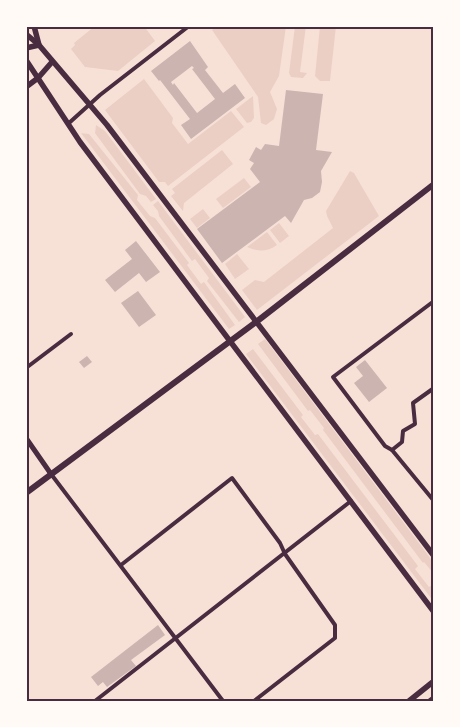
<svg xmlns="http://www.w3.org/2000/svg" width="460" height="727" font-family="Rubik,sans-serif">
<style>
.green{fill:#ebcfc5}
.building{fill:#ccb4b1;fill-rule:evenodd}
.lines{fill:none;stroke-linecap:round;stroke-linejoin:round}
.minor{stroke:#4a2c40;stroke-width:4}
.tertiary{stroke:#4a2c40;stroke-width:5}
.secondary{stroke:#4a2c40;stroke-width:5.5}
.primary{stroke:#4a2c40;stroke-width:6}
.neatline{fill:none;stroke:#4a2c40;stroke-width:2}
</style>
<rect width="100%" height="100%" fill="#f7e1d7"/>
<g class="green">
<path d="M 95,26 L 144,26 L 155,41 L 118,71 L 85,67 L 71,49 L 75,45 L 74,43 Z"/>
<path d="M 217,26 L 286,26 L 279,76 L 270,92 L 277,109 L 274,119 L 266,125 L 261,123 L 258,97 L 212,30 Z"/>
<path d="M 295,26 L 306,26 L 300,72 L 307,73 L 303,78 L 291,77 L 289,73 Z"/>
<path d="M 320,26 L 336,26 L 330,81 L 320,81 L 315,76 Z"/>
<path d="M 144,79 L 173,118 L 172,123 L 188,144 L 231,111 L 244,127 L 168,186 L 165,182 L 159,182 L 105,110 Z"/>
<path d="M 253,96 L 254,118 L 251,122 L 247,123 L 236,109 Z"/>
<path d="M 96,125 L 105,131 L 156,199 L 151,202 L 146,196 L 140,194 L 95,133 Z"/>
<path d="M 81,133 L 89,134 L 138,195 L 137,200 L 150,216 L 155,218 L 189,263 L 187,265 L 201,284 L 204,282 L 235,325 L 229,329 Z"/>
<path d="M 222,150 L 233,164 L 184,203 L 183,211 L 171,196 L 175,193 L 172,189 Z"/>
<path d="M 350,171 L 354,173 L 379,216 L 257,310 L 242,290 L 255,280 L 264,282 L 333,228 L 327,216 L 326,211 Z"/>
<path d="M 244,178 L 251,187 L 223,208 L 216,199 Z"/>
<path d="M 158,201 L 245,317 L 239,322 L 207,281 L 209,278 L 195,259 L 192,261 L 159,216 L 158,211 L 153,205 Z"/>
<path d="M 203,209 L 210,218 L 197,228 L 190,219 Z"/>
<path d="M 279,223 L 289,236 L 280,243 L 270,230 Z"/>
<path d="M 267,232 L 277,245 C 267,252 258,252 247,247 Z"/>
<path d="M 237,254 L 249,269 L 235,279 L 225,264 Z"/>
<path d="M 265,339 L 434,563 L 434,574 L 424,562 L 423,563 L 323,430 L 324,428 L 310,410 L 308,411 L 258,344 Z"/>
<path d="M 253,349 L 303,415 L 301,417 L 315,435 L 318,434 L 418,566 L 415,569 L 429,587 L 432,585 L 434,587 L 434,602 L 246,354 Z"/>
</g>
<g class="building">
<path d="M 190,41 L 208,67 L 205,70 L 223,93 L 235,84 L 245,98 L 191,139 L 181,125 L 190,119 L 160,80 L 159,81 L 151,71 ZM 192,66 L 194,68 L 192,69 L 215,99 L 197,113 L 174,83 L 173,85 L 171,82 Z"/>
<path d="M 286,90 L 323,94 L 316,150 L 332,152 L 321,171 L 322,182 L 320,192 L 312,198 L 304,200 L 291,223 L 285,216 L 222,263 L 197,229 L 260,182 L 250,169 L 254,163 L 249,160 L 256,147 L 261,150 L 265,144 L 279,146 Z"/>
<path d="M 136,241 L 160,272 L 146,282 L 139,273 L 115,292 L 105,280 L 132,259 L 125,250 Z"/>
<path d="M 138,291 L 156,315 L 139,327 L 121,303 Z"/>
<path d="M 87,356 L 92,362 L 84,368 L 79,362 Z"/>
<path d="M 365,360 L 387,388 L 369,402 L 354,383 L 363,376 L 356,367 Z"/>
<path d="M 158,625 L 165,635 L 131,660 L 136,666 L 107,687 L 103,682 L 98,686 L 91,677 Z"/>
</g>
<g class="lines">
<g class="minor">
<path d="M 69,123 L 100,95 L 189,26"/>
<path d="M 434,301 L 333,377 L 385,446 L 392,450 L 434,501"/>
<path d="M 26,368 L 71,334"/>
<path d="M 392,450 L 402,442 L 403,431 L 415,424 L 413,403 L 434,388"/>
<path d="M 51,474 L 223,701"/>
<path d="M 121,565 L 232,478 L 280,543 L 285,554 L 335,625 L 335,638 L 254,701"/>
<path d="M 95,701 L 351,501"/>
</g>
<path class="tertiary" d="M 26,438 L 51,474"/>
<g class="secondary">
<path d="M 26,34 L 39,45 L 107,125 L 434,556"/>
<path d="M 26,48 L 39,45 L 34,26"/>
<path d="M 26,60 L 80,142 L 434,612"/>
<path d="M 26,87 L 38,78 L 52,62"/>
<path d="M 409,701 L 434,681"/>
<path d="M 430,701 L 434,698"/>
</g>
<path class="primary" d="M 26,493 L 260,319 L 434,184"/>
</g>
<rect width="460" height="727" fill="none" stroke="#fffaf5" stroke-width="55"/>
<rect x="28" y="28" width="404" height="672" class="neatline"/>
</svg>
